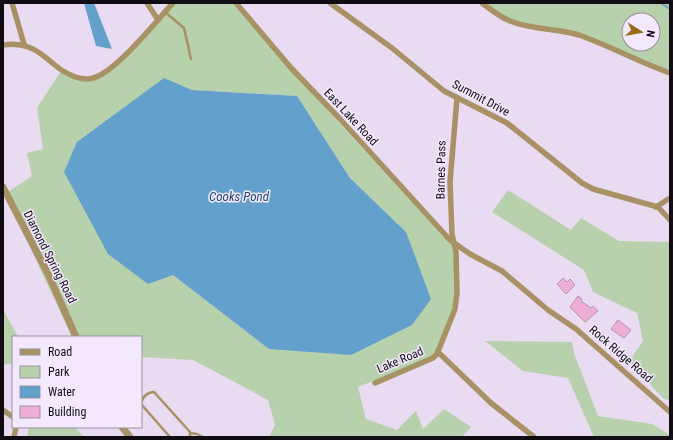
<svg xmlns="http://www.w3.org/2000/svg" width="673" height="440" font-family="'Roboto Condensed',sans-serif">
<style>
.green{fill:#b7d1ac;fill-rule:evenodd}
.water{fill:#64a0cc}
.lines{fill:none;stroke-linecap:round;stroke-linejoin:round}
.stream{stroke:#64a0cc;stroke-width:2}
.building{fill:#efaed5;stroke:#ae96a4}
.service{stroke:#a89164;stroke-width:2.5}
.minor{stroke:#a89164;stroke-width:5.5}
.tertiary{stroke:#a89164;stroke-width:7}
.labels{text-anchor:middle;dominant-baseline:central;stroke-width:3;stroke-linejoin:round;paint-order:stroke}
.street-label{font-size:12px;fill:#120d15;stroke:#f4e9fc}
.water-label{font-size:13px;font-style:italic;fill:#1d4a6a;stroke:#f4e9fc}
</style>
<rect width="100%" height="100%" fill="#e9dbf2"/>
<g class="green">
<path d="M 170,3 L 232,3 L 304,85 L 454,247 L 456,306 L 436,356 L 358,387 L 366,419 L 397,430 L 416,411 L 423,429 L 444,409 L 471,427 L 462,437 L 269,437 L 275,425 L 268,400 L 193,360 L 141,357 L 141,337 L 72,337 L 5,194 L 32,176 L 27,153 L 43,149 L 37,108 L 61,71 L 79,79 L 109,71 ZM 164,79 L 192,90 L 297,96 L 350,178 L 406,232 L 269,349 L 173,275 Z"/>
<path d="M 481,3 L 670,3 L 670,73 L 581,36 L 508,22 ZM 629,20 L 653,20 L 653,44 L 629,44 Z"/>
<path d="M 508,190 L 571,230 L 581,218 L 619,241 L 670,242 L 670,401 L 663,398 L 629,362 L 643,341 L 637,313 L 593,292 L 584,270 L 492,212 Z"/>
<path d="M 3,309 L 18,337 L 13,337 L 13,363 L 3,365 Z"/>
<path d="M 485,341 L 572,342 L 574,353 L 598,416 L 652,424 L 670,435 L 670,437 L 594,437 L 568,378 L 523,371 Z"/>
<path d="M 29,427 L 75,427 L 84,437 L 27,437 Z"/>
</g>
<g class="water">
<path d="M 84,3 L 94,3 L 112,49 L 96,46 Z"/>
<path d="M 164,78 L 192,90 L 297,96 L 350,178 L 406,232 L 431,299 L 412,325 L 351,355 L 269,349 L 173,275 L 148,284 L 108,254 L 64,172 L 77,142 Z"/>
</g>
<g class="lines">
<path class="stream" d="M 661,3 L 670,9"/>
</g>
<g class="building">
<path d="M 563,278 L 567,282 L 570,279 L 575,285 L 566,294 L 557,284 Z"/>
<path d="M 578,296 L 582,299 L 581,301 L 591,308 L 593,306 L 598,311 L 585,322 L 570,307 Z"/>
<path d="M 618,320 L 631,330 L 624,338 L 611,329 Z"/>
</g>
<g class="lines">
<g class="service">
<path d="M 165,12 L 184,28 L 191,59"/>
<path d="M 141,403 C 142,397 148,392 154,392 L 190,432 L 190,437"/>
<path d="M 141,404 L 170,437"/>
<path d="M 190,433 L 197,434 L 203,437"/>
</g>
<g class="minor">
<path d="M 12,3 L 24,44"/>
<path d="M 147,3 L 158,20"/>
<path d="M 236,3 L 292,69 L 340,119 L 450,240 L 470,254 L 502,271 L 548,310 L 576,329 L 670,412"/>
<path d="M 330,3 L 392,48 L 444,91 L 507,123 L 582,183 L 593,189 L 658,207 L 670,220"/>
<path d="M 482,3 C 491,10 500,17 510,21 C 532,30 556,28 579,35 C 610,46 639,62 670,73"/>
<path d="M 3,45 C 23,42 35,48 50,61 C 60,70 73,79 88,79 C 111,79 157,20 173,3"/>
<path d="M 656,207 L 670,198"/>
<path d="M 438,352 L 491,403 L 534,437"/>
<path d="M 375,383 L 433,358 L 437,354 L 455,309 L 457,293 L 456,252 L 452,234 L 450,182 L 457,98"/>
<path d="M 3,410 L 13,417"/>
<path d="M 14,437 L 16,427"/>
</g>
<g class="tertiary">
<path d="M 3,187 L 49,276 L 76,337"/>
<path d="M 122,427 L 130,437"/>
</g>
</g>
<g class="labels">
<g class="street-label">
<text transform="translate(481 98) rotate(28)">Summit Drive</text>
<text transform="translate(351 117) rotate(47)">East Lake Road</text>
<text transform="translate(441 170) rotate(-89)">Barnes Pass</text>
<text transform="translate(50 257) rotate(63)">Diamond Spring Road</text>
<text transform="translate(621 354) rotate(41)">Rock Ridge Road</text>
<text transform="translate(400 360) rotate(-23)">Lake Road</text>
</g>
<g class="water-label">
<text x="239" y="196">Cooks Pond</text>
</g>
</g>
<rect width="673" height="440" fill="none" stroke="#120d15" stroke-width="8"/>
<rect x="12" y="336" width="130" height="92" fill="#f4e9fc" stroke="#9a91a0"/>
<rect x="20" y="349" width="20" height="6" fill="#a89164" stroke="#9a91a0"/>
<text x="48" y="356" font-size="12" fill="#120d15">Road</text>
<rect x="20" y="366" width="20" height="12" fill="#b7d1ac" stroke="#9a91a0"/>
<text x="48" y="376" font-size="12" fill="#120d15">Park</text>
<rect x="20" y="386" width="20" height="12" fill="#64a0cc" stroke="#9a91a0"/>
<text x="48" y="396" font-size="12" fill="#120d15">Water</text>
<rect x="20" y="406" width="20" height="12" fill="#efaed5" stroke="#9a91a0"/>
<text x="48" y="416" font-size="12" fill="#120d15">Building</text>
<g transform="translate(641 32) rotate(101)"><circle r="19" fill="#f4e9fc" stroke="#9a91a0"/>
<path d="M0-3L7 15L0 10L-7 15Z" fill="#956c16"/>
<text y="-6" font-size="11" font-weight="bold" text-anchor="middle" fill="#120d15">N</text>
</g>
</svg>
